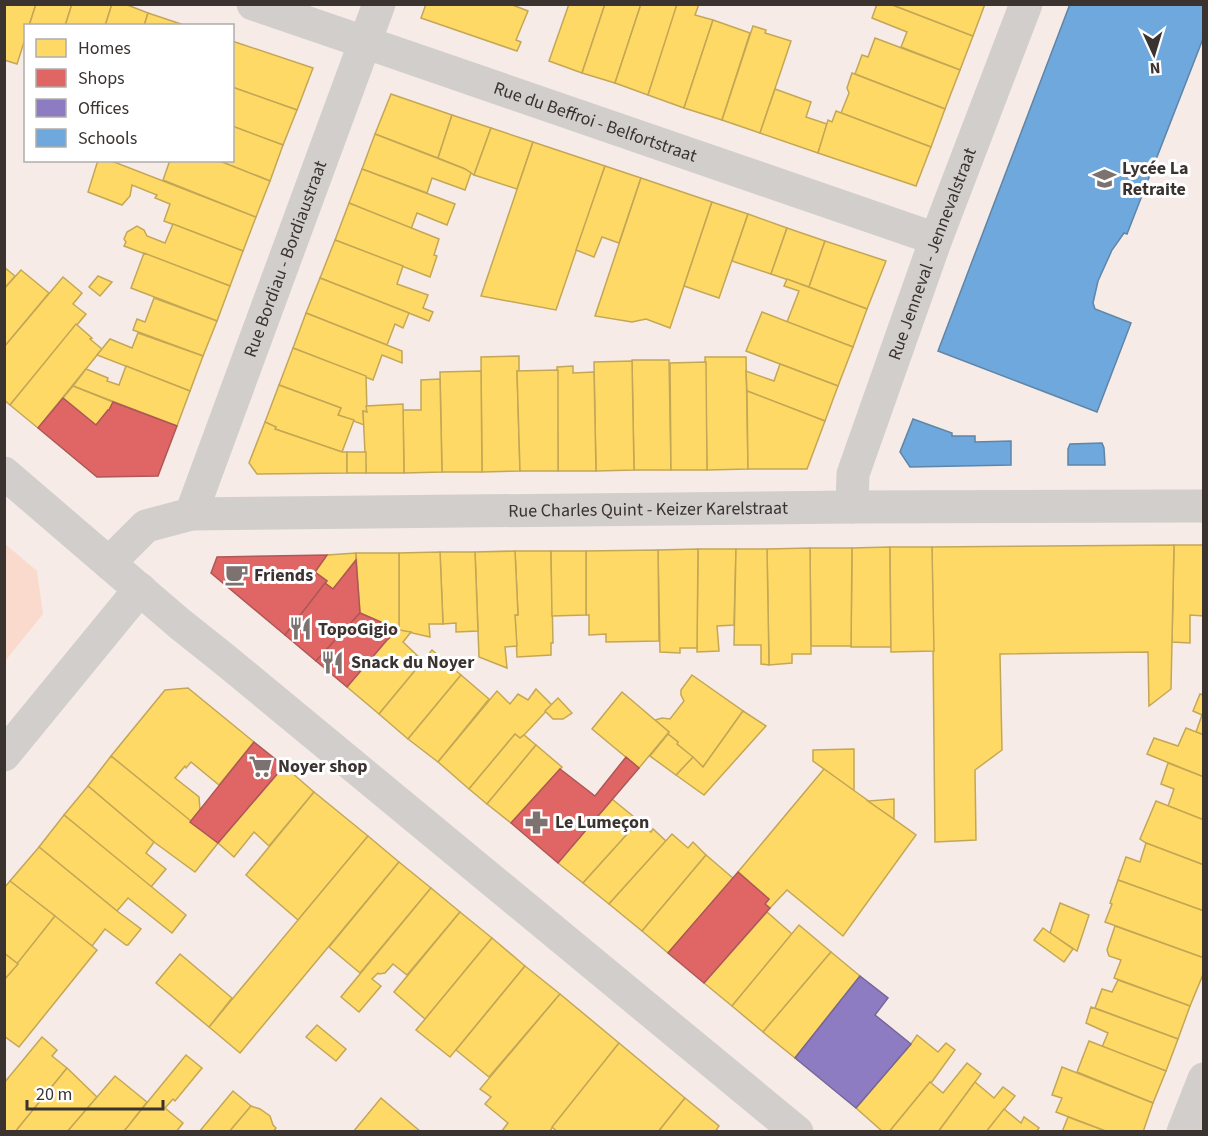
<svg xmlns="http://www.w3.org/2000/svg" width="1208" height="1136" font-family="'Source Sans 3',sans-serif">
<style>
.green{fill:#fadacd}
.homes{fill:#ffd966;stroke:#c4a756;stroke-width:1.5}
.shops{fill:#e06666;stroke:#ae5756;stroke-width:1.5}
.offices{fill:#8e7cc3;stroke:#756697;stroke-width:1.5}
.schools{fill:#6fa8dc;stroke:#5f85a8;stroke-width:1.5}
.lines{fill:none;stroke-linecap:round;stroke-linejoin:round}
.minor{stroke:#d1cecc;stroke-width:33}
.tertiary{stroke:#d1cecc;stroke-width:33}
.labels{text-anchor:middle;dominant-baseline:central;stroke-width:6;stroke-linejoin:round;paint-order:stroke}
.street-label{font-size:18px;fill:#3a3330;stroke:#fff}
.poi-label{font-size:18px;font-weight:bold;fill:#3a3330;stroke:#fff;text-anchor:start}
</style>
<rect width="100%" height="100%" fill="#f6ebe6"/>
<path class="green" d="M 5,544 L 37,571 L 43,614 L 5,661 Z"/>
<g class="homes">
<path d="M 4,4 L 36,4 L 29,26 L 26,26 L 26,36 L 17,64 L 4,60 Z"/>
<path d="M 36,4 L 72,4 L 65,26 L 29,26 Z"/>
<path d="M 72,4 L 112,4 L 105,26 L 65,26 Z"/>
<path d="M 112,4 L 125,4 L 148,13 L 144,26 L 105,26 Z"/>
<path d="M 426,4 L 510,4 L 528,11 L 516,40 L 521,42 L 517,51 L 421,18 Z"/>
<path d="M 569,4 L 605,4 L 582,73 L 549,61 Z"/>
<path d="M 605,4 L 641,4 L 615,83 L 582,73 Z"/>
<path d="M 641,4 L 672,4 L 677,6 L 648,95 L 615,83 Z"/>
<path d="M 677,4 L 699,4 L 695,15 L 713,20 L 684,108 L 648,95 Z"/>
<path d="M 877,4 L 890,4 L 973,36 L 960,70 L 901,47 L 907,32 L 872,18 Z"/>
<path d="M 890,4 L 985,4 L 973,36 Z"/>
<path d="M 148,13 L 184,25 L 144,26 Z"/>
<path d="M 713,20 L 750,33 L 722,120 L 684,108 Z"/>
<path d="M 753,26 L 766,30 L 765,33 L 791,41 L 760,133 L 722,120 Z"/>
<path d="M 875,38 L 960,70 L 945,109 L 855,74 L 862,55 L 868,57 Z"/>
<path d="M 232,41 L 313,68 L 297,110 L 232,87 Z"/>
<path d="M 852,73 L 945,109 L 931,147 L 841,113 L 849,93 L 847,88 Z"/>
<path d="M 232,87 L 297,110 L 283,145 L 232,126 Z"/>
<path d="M 775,89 L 811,102 L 806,117 L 827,124 L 818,153 L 760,133 Z"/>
<path d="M 391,94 L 452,115 L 438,158 L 375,134 Z"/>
<path d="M 836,111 L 931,147 L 916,186 L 818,153 L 828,120 L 832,122 Z"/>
<path d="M 452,115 L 491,128 L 474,175 L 465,169 L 438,158 Z"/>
<path d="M 232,126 L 283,145 L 270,181 L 217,160 L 232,160 Z"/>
<path d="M 491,128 L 533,142 L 517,189 L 474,175 Z"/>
<path d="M 375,134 L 465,169 L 471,173 L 465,190 L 432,178 L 427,193 L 362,169 Z"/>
<path d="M 533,142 L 605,166 L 556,310 L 481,296 Z"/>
<path d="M 98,160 L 109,160 L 256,217 L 243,251 L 164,221 L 170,204 L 155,198 L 157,195 L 132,185 L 130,196 L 122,205 L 88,192 Z"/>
<path d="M 170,160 L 217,160 L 270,181 L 256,217 L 163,180 Z"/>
<path d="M 605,166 L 641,178 L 619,243 L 602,237 L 594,257 L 576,250 Z"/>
<path d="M 362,169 L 455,204 L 447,225 L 417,213 L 411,229 L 349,203 Z"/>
<path d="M 641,178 L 712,202 L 670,328 L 646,319 L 632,322 L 595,316 Z"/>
<path d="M 712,202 L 748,214 L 719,298 L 684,286 Z"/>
<path d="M 349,203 L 439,239 L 434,255 L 437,256 L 430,277 L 335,240 Z"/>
<path d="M 748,214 L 787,228 L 771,274 L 732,261 Z"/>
<path d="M 173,224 L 243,251 L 230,286 L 124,246 L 126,242 L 124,239 L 127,232 L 137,226 L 144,230 L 147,236 L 165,243 Z"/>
<path d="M 787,228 L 825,241 L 809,287 L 771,274 Z"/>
<path d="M 335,240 L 403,266 L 397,284 L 428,295 L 423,308 L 433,312 L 429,321 L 320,278 Z"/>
<path d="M 825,241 L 886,261 L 867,309 L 809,287 Z"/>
<path d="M 144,253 L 230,286 L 217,321 L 131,288 Z"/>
<path d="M 4,267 L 15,276 L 4,289 Z"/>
<path d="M 21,270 L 49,293 L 4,347 L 4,289 Z"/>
<path d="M 98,276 L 112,282 L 100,296 L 89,287 Z"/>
<path d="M 63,277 L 82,293 L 73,304 L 86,314 L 10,405 L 4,400 L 4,347 Z"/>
<path d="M 320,278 L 409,313 L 403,328 L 395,324 L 387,345 L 306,313 Z"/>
<path d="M 787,279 L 867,309 L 853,347 L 787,322 L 799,291 L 784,286 Z"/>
<path d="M 154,298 L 217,321 L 203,356 L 133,330 L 137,319 L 145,322 Z"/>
<path d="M 762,312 L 853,347 L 838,386 L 746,351 Z"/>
<path d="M 306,313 L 402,351 L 402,363 L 382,355 L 373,380 L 293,348 Z"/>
<path d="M 76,324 L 92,338 L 90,339 L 102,349 L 38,428 L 10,405 Z"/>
<path d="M 138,333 L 203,356 L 190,391 L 97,355 L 110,339 L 132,348 Z"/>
<path d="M 293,348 L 366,376 L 367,412 L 363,411 L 364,425 L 338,415 L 341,408 L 279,385 Z"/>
<path d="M 519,356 L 519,371 L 517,371 L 520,471 L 482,472 L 481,357 Z"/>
<path d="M 705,357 L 746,357 L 748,469 L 707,470 Z"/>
<path d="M 632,360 L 669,360 L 671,470 L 634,470 Z"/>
<path d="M 632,361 L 634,470 L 596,471 L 594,362 Z"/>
<path d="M 706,362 L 707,470 L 671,470 L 670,363 Z"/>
<path d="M 780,364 L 838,386 L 825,421 L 747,391 L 746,371 L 774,381 Z"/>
<path d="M 126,366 L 190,391 L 177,426 L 73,386 L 86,369 L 108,378 L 107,381 L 119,385 Z"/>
<path d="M 573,366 L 573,373 L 594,372 L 596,471 L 558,471 L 557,367 Z"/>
<path d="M 558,370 L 558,471 L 520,471 L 517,371 Z"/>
<path d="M 481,371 L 482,472 L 442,472 L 440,372 Z"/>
<path d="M 440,379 L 442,472 L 404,473 L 403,410 L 421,410 L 421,380 Z"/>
<path d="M 279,385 L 341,408 L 338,415 L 354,420 L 342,452 L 275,429 L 276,427 L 265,422 Z"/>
<path d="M 73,386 L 113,402 L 109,410 L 108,410 L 96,425 L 63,398 Z"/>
<path d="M 747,391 L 825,421 L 807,469 L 748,469 Z"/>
<path d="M 403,404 L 404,473 L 366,473 L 363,411 L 367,412 L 366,406 Z"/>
<path d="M 265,422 L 276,427 L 275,429 L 342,452 L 347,452 L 347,473 L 257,474 L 249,463 Z"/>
<rect x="347" y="452" width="19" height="21"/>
<path d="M 1174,545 L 1204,545 L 1204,616 L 1190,615 L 1190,643 L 1172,642 Z"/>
<path d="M 1174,545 L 1171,689 L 1149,706 L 1148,652 L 1000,654 L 1002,750 L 975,770 L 976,840 L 935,842 L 932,547 Z"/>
<path d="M 890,547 L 891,647 L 851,647 L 852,548 Z"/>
<path d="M 890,547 L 932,547 L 934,651 L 891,652 Z"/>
<path d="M 810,548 L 852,548 L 851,646 L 811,646 Z"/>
<path d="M 810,548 L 811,654 L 792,654 L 792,663 L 769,665 L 767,549 Z"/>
<path d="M 698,549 L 736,549 L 734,625 L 717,626 L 719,651 L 697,652 Z"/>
<path d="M 698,549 L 697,648 L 680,648 L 680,653 L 660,652 L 658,550 Z"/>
<path d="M 736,549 L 767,549 L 769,665 L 761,664 L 761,645 L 734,645 Z"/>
<path d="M 658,550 L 659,641 L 606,642 L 606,634 L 589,635 L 589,615 L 586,615 L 586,551 Z"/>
<path d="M 515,551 L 551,551 L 553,643 L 551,643 L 551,655 L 517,657 L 515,615 L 518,615 Z"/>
<path d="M 515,551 L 518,615 L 515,615 L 517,646 L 505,647 L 507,668 L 479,657 L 475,552 Z"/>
<path d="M 551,551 L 586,551 L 586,615 L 552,616 Z"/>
<path d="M 440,552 L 475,552 L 478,631 L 456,632 L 456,623 L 443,624 Z"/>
<path d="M 440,552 L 443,624 L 429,624 L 430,637 L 399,630 L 399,553 Z"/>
<path d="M 356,553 L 356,560 L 333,589 L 325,583 L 327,581 L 315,572 L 327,555 Z"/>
<path d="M 356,553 L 399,553 L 399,630 L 360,613 Z"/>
<path d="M 399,630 L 411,632 L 403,642 L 423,661 L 379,714 L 347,687 L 387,640 Z"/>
<path d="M 432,650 L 461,675 L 408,739 L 379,714 Z"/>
<path d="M 461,675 L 489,699 L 438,762 L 408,739 Z"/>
<path d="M 692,675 L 743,711 L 703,767 L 677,744 L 678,742 L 668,734 L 669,732 L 655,720 L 662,718 L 670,719 L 684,701 L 681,695 L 681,690 Z"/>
<path d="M 188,688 L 254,742 L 219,785 L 191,762 L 186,768 L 185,766 L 175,778 L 199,797 L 200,810 L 190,822 L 111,756 L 165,690 Z"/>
<path d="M 536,689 L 552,705 L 524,735 L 520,738 L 515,734 L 469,789 L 438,762 L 497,691 L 510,704 L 518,694 L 528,700 Z"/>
<path d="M 622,692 L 669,732 L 639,768 L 592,729 Z"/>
<path d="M 1200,694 L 1204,695 L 1204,735 L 1196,732 L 1202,715 L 1193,711 Z"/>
<path d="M 558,698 L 572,713 L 563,719 L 553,719 L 545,711 Z"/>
<path d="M 743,711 L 766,726 L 704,795 L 676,775 L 693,757 L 703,767 Z"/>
<path d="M 1186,728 L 1204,735 L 1204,777 L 1147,754 L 1154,738 L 1178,746 Z"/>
<path d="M 515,734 L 520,738 L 524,735 L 536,745 L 487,804 L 469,789 Z"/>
<path d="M 668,734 L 678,742 L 677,744 L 693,757 L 676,775 L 650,756 Z"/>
<path d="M 536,745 L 562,767 L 511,823 L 487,804 Z"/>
<path d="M 854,749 L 854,791 L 813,761 L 813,750 Z"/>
<path d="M 111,756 L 218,843 L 195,872 L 154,842 L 88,786 Z"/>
<path d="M 1168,763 L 1204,777 L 1204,820 L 1168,806 L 1174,789 L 1161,784 Z"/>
<path d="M 284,766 L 314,792 L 269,846 L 254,832 L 234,857 L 218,843 Z"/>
<path d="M 824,769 L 916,835 L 843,936 L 787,890 L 770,908 L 765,904 L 769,899 L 738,872 Z"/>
<path d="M 88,786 L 154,842 L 146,853 L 166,869 L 151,887 L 64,815 Z"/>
<path d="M 314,792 L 368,836 L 298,920 L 246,875 Z"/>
<path d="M 612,799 L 639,821 L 583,883 L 558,863 Z"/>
<path d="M 894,799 L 894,819 L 868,801 Z"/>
<path d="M 1156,801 L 1204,820 L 1204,865 L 1146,843 L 1140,839 Z"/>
<path d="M 64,815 L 186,915 L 172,933 L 128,898 L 117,911 L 39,847 Z"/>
<path d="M 639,821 L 651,832 L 653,829 L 666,841 L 609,904 L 583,883 Z"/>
<path d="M 672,834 L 688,848 L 693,842 L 706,855 L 642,931 L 609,904 Z"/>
<path d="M 368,836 L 399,862 L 240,1053 L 209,1027 Z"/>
<path d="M 1146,843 L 1204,865 L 1204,911 L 1118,880 L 1126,857 L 1140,862 Z"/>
<path d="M 39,847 L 117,911 L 141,929 L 128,945 L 126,945 L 105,929 L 92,946 L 10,881 Z"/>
<path d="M 706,855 L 734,879 L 668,953 L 642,931 Z"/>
<path d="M 399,862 L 431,888 L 360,973 L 329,947 Z"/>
<path d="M 1118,880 L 1204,911 L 1204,958 L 1105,922 L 1112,904 L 1110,903 Z"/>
<path d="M 10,881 L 55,916 L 18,964 L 4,953 L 4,888 Z"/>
<path d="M 431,888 L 460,912 L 407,975 L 393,964 L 385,973 L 379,974 L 378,973 L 372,979 L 381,986 L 359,1012 L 341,997 Z"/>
<path d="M 1060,903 L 1089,915 L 1077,951 L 1050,933 Z"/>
<path d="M 460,912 L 492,938 L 425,1019 L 394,992 Z"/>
<path d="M 767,912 L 792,934 L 732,1006 L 704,983 Z"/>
<path d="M 55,916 L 97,950 L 19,1047 L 4,1036 L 4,980 Z"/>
<path d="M 799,925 L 831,952 L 763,1032 L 732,1006 Z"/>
<path d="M 1115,926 L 1204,958 L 1204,972 L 1190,1006 L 1114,978 L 1121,960 L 1109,956 L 1107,950 Z"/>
<path d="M 1043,928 L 1073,949 L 1064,962 L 1034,940 Z"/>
<path d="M 492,938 L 525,966 L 450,1057 L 416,1030 Z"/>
<path d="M 831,952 L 860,976 L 795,1058 L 763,1032 Z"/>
<path d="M 4,953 L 18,964 L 4,980 Z"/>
<path d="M 180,954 L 232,998 L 209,1027 L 156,983 Z"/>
<path d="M 525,966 L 560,994 L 489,1077 L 456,1050 Z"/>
<path d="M 1118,980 L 1190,1006 L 1178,1039 L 1095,1008 L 1102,989 L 1112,992 Z"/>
<path d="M 560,994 L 619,1043 L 549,1132 L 501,1132 L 508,1123 L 485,1104 L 491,1097 L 480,1089 Z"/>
<path d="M 1091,1007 L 1178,1039 L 1166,1071 L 1102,1047 L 1108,1033 L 1086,1023 Z"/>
<path d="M 317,1025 L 346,1049 L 336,1061 L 306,1037 Z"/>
<path d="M 917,1035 L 938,1052 L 946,1043 L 955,1050 L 931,1083 L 930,1082 L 889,1132 L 883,1132 L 856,1108 L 911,1044 Z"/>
<path d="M 42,1037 L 57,1050 L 52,1056 L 67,1068 L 15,1132 L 4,1132 L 4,1083 Z"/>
<path d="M 1089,1041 L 1166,1071 L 1153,1103 L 1077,1072 Z"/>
<path d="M 619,1043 L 685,1098 L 658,1132 L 558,1132 L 552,1127 Z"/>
<path d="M 186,1055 L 202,1068 L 175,1101 L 173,1099 L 165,1108 L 183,1123 L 176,1132 L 123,1132 Z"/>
<path d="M 967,1063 L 981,1074 L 938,1132 L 889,1132 L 930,1082 L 943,1093 Z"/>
<path d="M 1062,1067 L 1153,1103 L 1143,1132 L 1108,1132 L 1056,1112 L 1062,1098 L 1052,1095 Z"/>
<path d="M 67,1068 L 97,1097 L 67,1132 L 15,1132 Z"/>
<path d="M 115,1076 L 147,1102 L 129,1125 L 123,1132 L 67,1132 Z"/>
<path d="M 975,1082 L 994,1098 L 1003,1087 L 1015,1096 L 986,1132 L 938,1132 Z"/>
<path d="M 233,1091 L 251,1106 L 229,1132 L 199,1132 Z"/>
<path d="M 381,1098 L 421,1132 L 353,1132 Z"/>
<path d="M 685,1098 L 719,1126 L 715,1132 L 658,1132 Z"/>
<path d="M 251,1106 L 260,1109 L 270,1116 L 273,1125 L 276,1128 L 273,1132 L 229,1132 Z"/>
<path d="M 1004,1109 L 1021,1123 L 1024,1117 L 1039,1128 L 1036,1132 L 986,1132 Z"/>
<path d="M 1068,1117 L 1108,1132 L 1062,1132 Z"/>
</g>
<g class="shops">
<path d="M 63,398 L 96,425 L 108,410 L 109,410 L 113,402 L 177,426 L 158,476 L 97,477 L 38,428 Z"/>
<path d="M 327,555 L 315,572 L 327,581 L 285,635 L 211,573 L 217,557 Z"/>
<path d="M 356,560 L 360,613 L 316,661 L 285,635 L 325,583 L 333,589 Z"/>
<path d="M 360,613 L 399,630 L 387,640 L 347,687 L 316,661 Z"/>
<path d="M 254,742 L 284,766 L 218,843 L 190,822 Z"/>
<path d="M 626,757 L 639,768 L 558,863 L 511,823 L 560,769 L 595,796 Z"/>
<path d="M 738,872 L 769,899 L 765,904 L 770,908 L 704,983 L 668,953 Z"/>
</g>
<path class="offices" d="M 860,976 L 888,998 L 875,1015 L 911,1044 L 856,1108 L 795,1058 Z"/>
<g class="schools">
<path d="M 1070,4 L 1204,4 L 1204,36 L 1127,234 L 1124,233 L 1112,250 L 1098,281 L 1093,303 L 1095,309 L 1131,323 L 1097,412 L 938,351 Z"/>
<path d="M 913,419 L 952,433 L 952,436 L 975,436 L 975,442 L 1011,441 L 1011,465 L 910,467 L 900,452 Z"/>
<path d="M 1102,443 L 1104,448 L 1105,465 L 1068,465 L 1068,449 L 1070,444 Z"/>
</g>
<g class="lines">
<g class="minor">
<path id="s1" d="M 253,4 L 364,42 L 936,239"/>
<path id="s2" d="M 852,507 L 853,474 L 936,239 L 1026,4"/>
<path id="s3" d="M 191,514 L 379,4"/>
<path id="s4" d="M 109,563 L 146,526 L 191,514 L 852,507 L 1204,506"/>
<path d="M 4,755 L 140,589"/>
<path d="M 1183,1132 L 1204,1079"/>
</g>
<path class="tertiary" d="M 4,473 L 180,624 L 224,659 L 797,1132"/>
</g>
<defs>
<symbol id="school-bare" viewBox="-9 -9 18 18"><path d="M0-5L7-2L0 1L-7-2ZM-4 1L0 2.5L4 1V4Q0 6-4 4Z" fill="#7c7370" stroke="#fff" stroke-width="2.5" paint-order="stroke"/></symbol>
<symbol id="cafe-bare" viewBox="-9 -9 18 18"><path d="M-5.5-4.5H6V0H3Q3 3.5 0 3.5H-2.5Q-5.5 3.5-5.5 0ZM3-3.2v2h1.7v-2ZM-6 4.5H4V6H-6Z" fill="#7c7370" stroke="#fff" stroke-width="2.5" paint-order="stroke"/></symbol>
<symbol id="restaurant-bare" viewBox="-9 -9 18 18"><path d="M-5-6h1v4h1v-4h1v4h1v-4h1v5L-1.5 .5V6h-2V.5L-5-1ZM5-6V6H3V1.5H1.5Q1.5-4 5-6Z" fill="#7c7370" stroke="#fff" stroke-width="2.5" paint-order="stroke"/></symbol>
<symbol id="supermarket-bare" viewBox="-9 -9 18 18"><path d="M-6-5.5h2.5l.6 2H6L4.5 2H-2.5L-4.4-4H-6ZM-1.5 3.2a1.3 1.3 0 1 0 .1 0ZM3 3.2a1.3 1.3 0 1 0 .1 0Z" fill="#7c7370" stroke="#fff" stroke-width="2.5" paint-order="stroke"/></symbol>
<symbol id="pharmacy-bare" viewBox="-9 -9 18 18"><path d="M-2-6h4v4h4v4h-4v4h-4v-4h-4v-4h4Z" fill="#7c7370" stroke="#fff" stroke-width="2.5" paint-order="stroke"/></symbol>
</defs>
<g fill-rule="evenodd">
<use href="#school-bare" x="1088" y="162" width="33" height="33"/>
<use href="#cafe-bare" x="220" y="558" width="33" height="33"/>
<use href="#restaurant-bare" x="284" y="612" width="33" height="33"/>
<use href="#restaurant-bare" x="316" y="646" width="33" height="33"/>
<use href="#supermarket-bare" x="244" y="750" width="33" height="33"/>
<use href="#pharmacy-bare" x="520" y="806" width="33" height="33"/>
</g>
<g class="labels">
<g class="street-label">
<text stroke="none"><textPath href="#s1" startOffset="362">Rue du Beffroi - Belfortstraat</textPath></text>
<text stroke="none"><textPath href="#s2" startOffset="267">Rue Jenneval - Jennevalstraat</textPath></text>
<text stroke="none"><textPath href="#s3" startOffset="272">Rue Bordiau - Bordiaustraat</textPath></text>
<text stroke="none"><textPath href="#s4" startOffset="556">Rue Charles Quint - Keizer Karelstraat</textPath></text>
</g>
<g class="poi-label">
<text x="1122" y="168">Lycée La<tspan x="1122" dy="21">Retraite</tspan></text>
<text x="254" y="575">Friends</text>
<text x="318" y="629">TopoGigio</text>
<text x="351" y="662">Snack du Noyer</text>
<text x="278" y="766">Noyer shop</text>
<text x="555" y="822">Le Lumeçon</text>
</g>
</g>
<rect width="1208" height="1136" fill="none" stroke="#3a3330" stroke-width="12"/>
<rect x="24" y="24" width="210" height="138" fill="#ffffff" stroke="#b0adac" stroke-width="1.5"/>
<rect x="36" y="39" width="30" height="18" fill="#ffd966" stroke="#b0adac" stroke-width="1.5"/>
<text x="78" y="54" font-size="18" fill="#3a3330">Homes</text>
<rect x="36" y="69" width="30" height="18" fill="#e06666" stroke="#b0adac" stroke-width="1.5"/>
<text x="78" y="84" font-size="18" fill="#3a3330">Shops</text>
<rect x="36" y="99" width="30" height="18" fill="#8e7cc3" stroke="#b0adac" stroke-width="1.5"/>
<text x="78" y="114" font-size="18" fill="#3a3330">Offices</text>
<rect x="36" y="129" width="30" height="18" fill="#6fa8dc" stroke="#b0adac" stroke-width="1.5"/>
<text x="78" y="144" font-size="18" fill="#3a3330">Schools</text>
<g transform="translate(1154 54) rotate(176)" stroke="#ffffff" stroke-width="4.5" paint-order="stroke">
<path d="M0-4.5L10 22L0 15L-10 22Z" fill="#3a3330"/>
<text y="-9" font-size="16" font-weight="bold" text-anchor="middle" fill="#3a3330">N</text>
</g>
<path d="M27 1100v9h136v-9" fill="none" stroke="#3a3330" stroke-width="3"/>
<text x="36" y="1100" font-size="18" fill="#3a3330" stroke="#ffffff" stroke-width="4.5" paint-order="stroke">20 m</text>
</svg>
